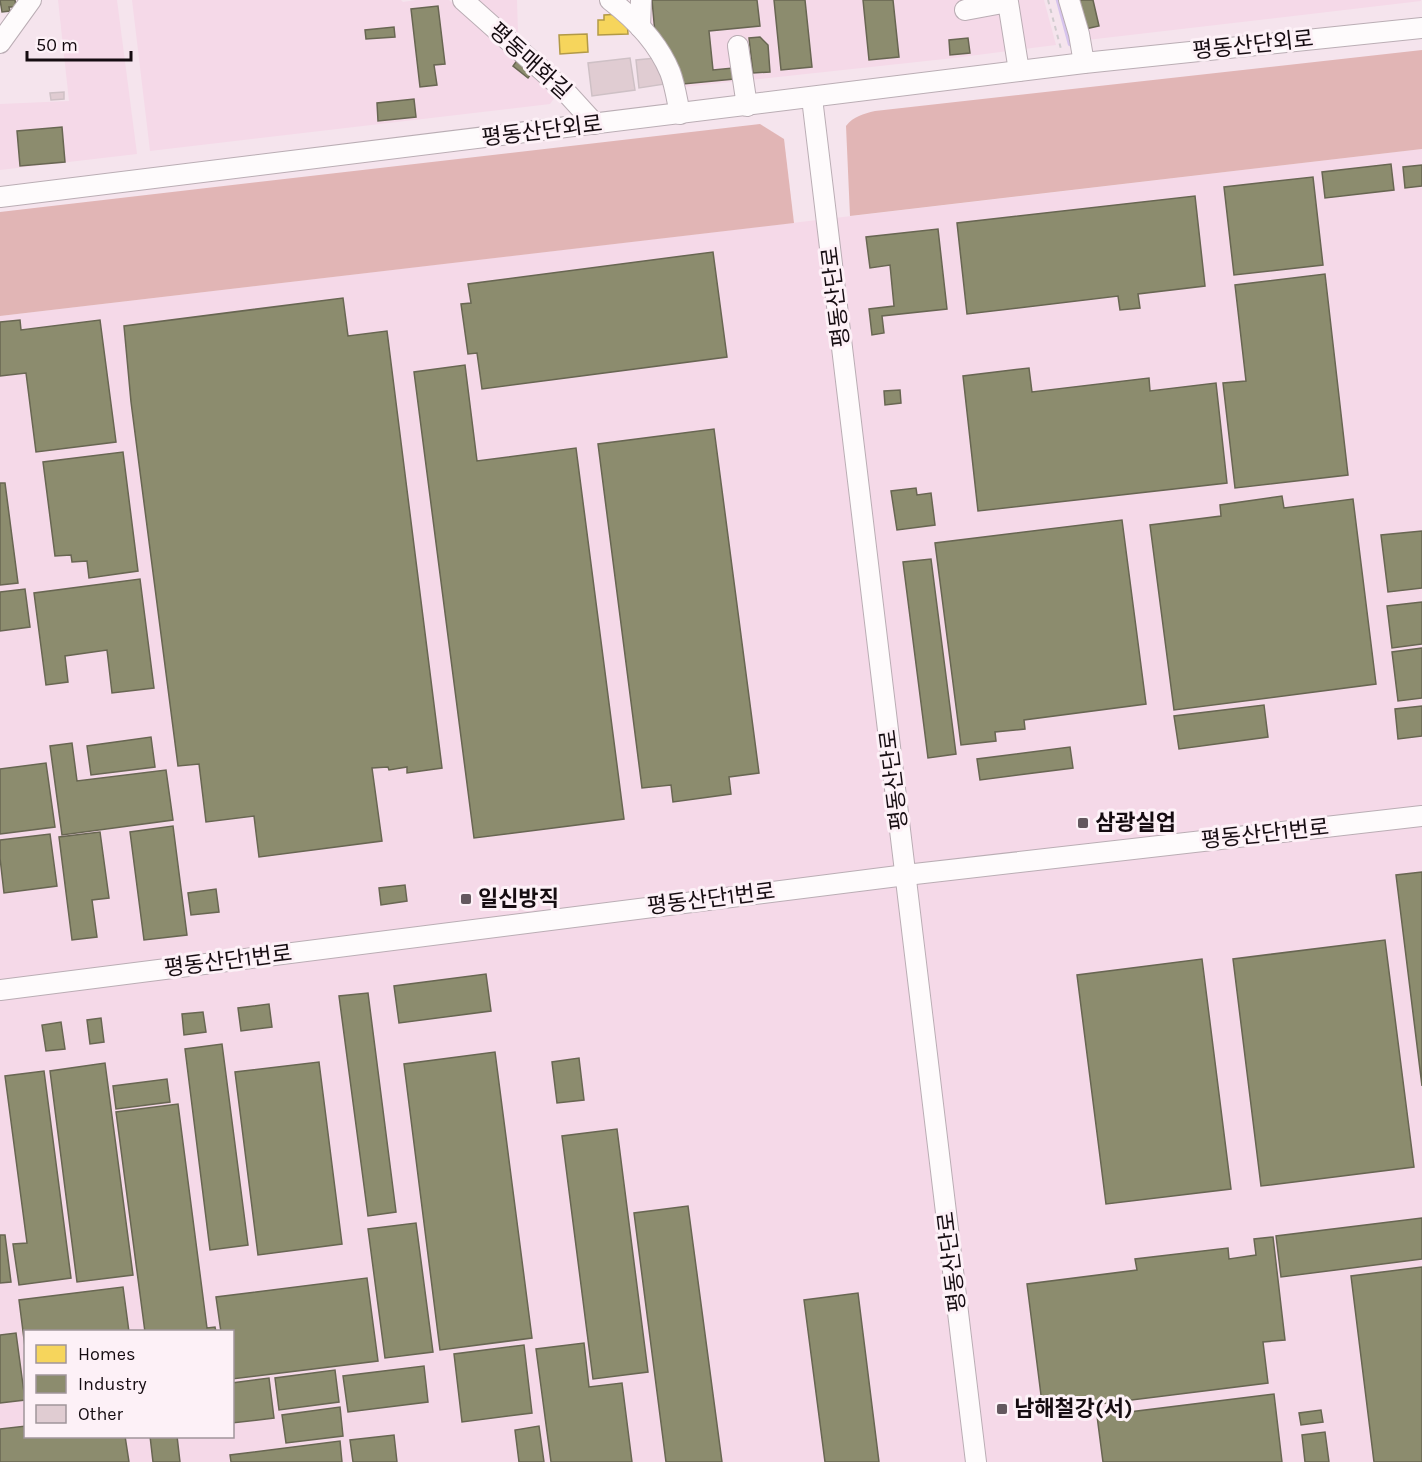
<svg xmlns="http://www.w3.org/2000/svg" width="1422" height="1462" font-family="Karla,'Noto Sans KR',sans-serif">
<style>
.built{fill:#f5d9e8;fill-rule:evenodd}
.forest{fill:#e1b5b5}
.homes{fill:#f6d55c;stroke:#b29946;stroke-width:1.5}
.industry{fill:#8c8c6e;stroke:#686652;stroke-width:1.5}
.lines{fill:none;stroke-linecap:round;stroke-linejoin:round}
.stream{stroke:#d6c3ed;stroke-width:4.5}
.building{fill:#e0ccd2;stroke:#cec0c5;stroke-width:1.5}
.minor-casing{stroke:#baadb4;stroke-width:22}
.path{stroke:#d0cbce;stroke-width:2;stroke-dasharray:4.5 4.5;stroke-linecap:butt}
.minor{stroke:#fefbfc;stroke-width:20}
.poi-dot{fill:#63585e;stroke:#fdf1f7;stroke-width:2}
.labels{text-anchor:middle;dominant-baseline:central;stroke-width:6;stroke-linejoin:round;paint-order:stroke}
.street-label{font-size:22px;fill:#150c11;stroke:#fdf1f7}
.poi-label{font-size:22px;font-weight:bold;fill:#150c11;stroke:#fdf1f7;text-anchor:start}
</style>
<rect width="100%" height="100%" fill="#f5e4ed"/>
<g class="built">
<path d="M 58,0 L 117,0 L 137,154 L 0,170 L 0,104 L 69,101 Z"/>
<path d="M 132,0 L 401,0 L 403,2 L 416,0 L 449,0 L 558,93 L 550,104 L 150,151 Z"/>
<path d="M 477,0 L 517,0 L 518,33 Z"/>
<path d="M 648,0 L 1044,0 L 1056,45 L 954,58 L 685,87 L 681,84 L 650,28 Z"/>
<path d="M 1076,0 L 1421,0 L 1421,1 L 1087,40 Z"/>
<path d="M 1422,149 L 1422,1462 L 0,1462 L 0,316 ZM 26,1332 L 232,1332 L 232,1436 L 26,1436 Z"/>
</g>
<g class="forest">
<path d="M 1422,50 L 1422,149 L 850,216 L 846,126 C 854,116 863,114 875,111 Z"/>
<path d="M 760,124 L 784,139 L 794,223 L 0,316 L 0,212 Z"/>
</g>
<g class="homes">
<path d="M 620,14 L 627,21 L 628,34 L 598,35 L 598,20 L 604,20 L 604,15 Z"/>
<path d="M 587,34 L 588,52 L 560,54 L 559,35 Z"/>
</g>
<g class="industry">
<path d="M 0,0 L 15,0 L 16,7 L 9,7 L 10,11 L 2,12 Z"/>
<path d="M 652,0 L 757,0 L 760,26 L 709,31 L 713,70 L 733,68 L 734,79 L 683,84 L 655,33 Z"/>
<path d="M 774,0 L 805,0 L 812,67 L 781,70 Z"/>
<path d="M 863,0 L 893,0 L 899,57 L 869,60 Z"/>
<path d="M 1078,0 L 1093,0 L 1099,26 L 1085,29 Z"/>
<path d="M 438,6 L 445,64 L 434,65 L 437,85 L 420,87 L 411,9 Z"/>
<path d="M 394,27 L 395,37 L 366,39 L 365,30 Z"/>
<path d="M 760,37 L 768,45 L 770,72 L 753,73 L 749,38 Z"/>
<path d="M 968,38 L 970,53 L 950,55 L 949,40 Z"/>
<path d="M 518,59 L 533,71 L 528,78 L 513,66 Z"/>
<path d="M 414,99 L 416,117 L 378,121 L 377,103 Z"/>
<path d="M 62,127 L 65,162 L 20,166 L 17,131 Z"/>
<path d="M 1391,164 L 1394,190 L 1325,198 L 1322,172 Z"/>
<path d="M 1422,165 L 1422,186 L 1405,188 L 1403,167 Z"/>
<path d="M 1313,177 L 1323,265 L 1234,275 L 1224,187 Z"/>
<path d="M 1195,196 L 1205,286 L 1138,294 L 1140,308 L 1120,310 L 1118,296 L 967,314 L 957,223 Z"/>
<path d="M 938,229 L 947,309 L 882,316 L 884,333 L 872,335 L 869,309 L 894,306 L 890,265 L 870,268 L 866,237 Z"/>
<path d="M 713,252 L 727,357 L 482,389 L 477,353 L 468,354 L 461,304 L 471,303 L 468,284 Z"/>
<path d="M 1325,274 L 1348,475 L 1235,488 L 1223,383 L 1246,381 L 1235,285 Z"/>
<path d="M 343,298 L 348,336 L 387,331 L 442,768 L 407,773 L 407,767 L 389,770 L 388,767 L 372,768 L 382,841 L 259,857 L 254,816 L 206,822 L 199,764 L 178,766 L 131,402 L 124,326 Z"/>
<path d="M 20,320 L 21,330 L 100,320 L 116,442 L 36,452 L 26,373 L 0,376 L 0,322 Z"/>
<path d="M 465,365 L 477,461 L 576,448 L 624,819 L 474,838 L 414,372 Z"/>
<path d="M 1029,368 L 1032,392 L 1149,378 L 1150,391 L 1216,383 L 1227,483 L 978,511 L 963,376 Z"/>
<path d="M 900,390 L 901,403 L 885,405 L 884,391 Z"/>
<path d="M 714,429 L 759,773 L 729,777 L 731,794 L 673,802 L 671,785 L 642,788 L 598,444 Z"/>
<path d="M 123,452 L 138,571 L 89,578 L 87,561 L 72,562 L 71,555 L 55,556 L 43,462 Z"/>
<path d="M 0,483 L 5,483 L 18,583 L 0,585 Z"/>
<path d="M 916,488 L 917,495 L 931,493 L 935,525 L 897,530 L 891,491 Z"/>
<path d="M 1282,496 L 1284,508 L 1353,499 L 1376,684 L 1174,710 L 1150,525 L 1221,516 L 1220,505 Z"/>
<path d="M 1122,520 L 1146,704 L 1024,720 L 1025,729 L 995,732 L 996,741 L 961,745 L 935,543 Z"/>
<path d="M 1422,531 L 1422,588 L 1388,592 L 1381,535 Z"/>
<path d="M 931,559 L 956,754 L 928,758 L 903,562 Z"/>
<path d="M 140,579 L 154,688 L 112,693 L 107,650 L 65,656 L 68,682 L 46,685 L 34,593 Z"/>
<path d="M 25,589 L 30,627 L 0,631 L 0,592 Z"/>
<path d="M 1422,602 L 1422,644 L 1392,648 L 1387,606 Z"/>
<path d="M 1422,648 L 1422,698 L 1398,701 L 1392,652 Z"/>
<path d="M 1264,705 L 1268,737 L 1179,749 L 1174,716 Z"/>
<path d="M 1422,706 L 1422,736 L 1398,739 L 1395,709 Z"/>
<path d="M 151,737 L 155,767 L 91,775 L 87,746 Z"/>
<path d="M 72,743 L 77,781 L 166,770 L 173,820 L 62,835 L 50,746 Z"/>
<path d="M 1070,747 L 1073,768 L 980,780 L 977,759 Z"/>
<path d="M 46,763 L 55,827 L 0,834 L 0,769 Z"/>
<path d="M 173,826 L 187,935 L 144,940 L 130,832 Z"/>
<path d="M 100,832 L 109,898 L 92,900 L 97,937 L 72,940 L 59,837 Z"/>
<path d="M 50,834 L 57,886 L 4,893 L 0,858 L 0,840 Z"/>
<path d="M 1422,872 L 1422,1086 L 1396,875 Z"/>
<path d="M 405,885 L 407,901 L 381,905 L 379,888 Z"/>
<path d="M 216,889 L 219,912 L 191,915 L 188,893 Z"/>
<path d="M 1385,940 L 1414,1167 L 1261,1186 L 1233,959 Z"/>
<path d="M 1202,959 L 1231,1189 L 1106,1204 L 1077,975 Z"/>
<path d="M 486,974 L 491,1011 L 399,1023 L 394,986 Z"/>
<path d="M 368,993 L 396,1212 L 368,1216 L 339,996 Z"/>
<path d="M 269,1004 L 272,1027 L 241,1031 L 238,1008 Z"/>
<path d="M 203,1012 L 206,1032 L 184,1035 L 182,1014 Z"/>
<path d="M 101,1018 L 104,1042 L 90,1044 L 87,1020 Z"/>
<path d="M 61,1022 L 65,1049 L 46,1051 L 42,1025 Z"/>
<path d="M 222,1044 L 248,1245 L 210,1250 L 185,1049 Z"/>
<path d="M 495,1052 L 532,1338 L 440,1350 L 404,1064 Z"/>
<path d="M 579,1058 L 584,1100 L 557,1103 L 552,1062 Z"/>
<path d="M 319,1062 L 342,1244 L 258,1255 L 235,1072 Z"/>
<path d="M 105,1063 L 133,1275 L 77,1282 L 50,1071 Z"/>
<path d="M 44,1071 L 71,1278 L 19,1285 L 13,1244 L 27,1243 L 5,1076 Z"/>
<path d="M 167,1079 L 170,1102 L 116,1109 L 113,1086 Z"/>
<path d="M 178,1104 L 207,1328 L 215,1327 L 216,1332 L 145,1332 L 116,1112 Z"/>
<path d="M 617,1129 L 648,1372 L 593,1379 L 562,1136 Z"/>
<path d="M 688,1206 L 722,1462 L 666,1462 L 634,1213 Z"/>
<path d="M 1422,1218 L 1422,1259 L 1281,1277 L 1276,1236 Z"/>
<path d="M 416,1223 L 433,1352 L 385,1358 L 368,1229 Z"/>
<path d="M 0,1235 L 5,1235 L 11,1282 L 0,1283 Z"/>
<path d="M 1273,1237 L 1285,1340 L 1263,1342 L 1268,1383 L 1043,1411 L 1027,1284 L 1137,1270 L 1135,1259 L 1228,1248 L 1229,1259 L 1256,1255 L 1254,1239 Z"/>
<path d="M 1422,1267 L 1422,1462 L 1374,1462 L 1351,1276 Z"/>
<path d="M 367,1278 L 378,1361 L 232,1379 L 232,1332 L 221,1332 L 216,1297 Z"/>
<path d="M 123,1287 L 129,1332 L 26,1332 L 26,1355 L 19,1300 Z"/>
<path d="M 858,1293 L 879,1462 L 825,1462 L 804,1300 Z"/>
<path d="M 16,1333 L 25,1400 L 0,1403 L 0,1335 Z"/>
<path d="M 584,1343 L 589,1387 L 622,1383 L 632,1462 L 551,1462 L 536,1349 Z"/>
<path d="M 524,1345 L 532,1413 L 462,1422 L 454,1354 Z"/>
<path d="M 424,1366 L 428,1402 L 348,1412 L 343,1376 Z"/>
<path d="M 335,1370 L 339,1402 L 279,1410 L 275,1378 Z"/>
<path d="M 269,1378 L 274,1418 L 232,1423 L 232,1383 Z"/>
<path d="M 1274,1394 L 1282,1462 L 1103,1462 L 1097,1416 Z"/>
<path d="M 340,1407 L 343,1436 L 286,1443 L 282,1415 Z"/>
<path d="M 1321,1410 L 1323,1422 L 1301,1425 L 1299,1413 Z"/>
<path d="M 26,1426 L 26,1436 L 125,1436 L 129,1462 L 0,1462 L 0,1429 Z"/>
<path d="M 539,1426 L 544,1462 L 519,1462 L 515,1430 Z"/>
<path d="M 1325,1432 L 1329,1462 L 1305,1462 L 1302,1435 Z"/>
<path d="M 394,1435 L 397,1462 L 353,1462 L 350,1440 Z"/>
<path d="M 150,1436 L 177,1436 L 180,1462 L 153,1462 Z"/>
<path d="M 340,1441 L 342,1462 L 231,1462 L 230,1455 Z"/>
</g>
<g class="lines">
<path class="stream" d="M 1058,0 L 1070,44"/>
</g>
<g class="building">
<path d="M 630,58 L 635,90 L 592,96 L 588,63 Z"/>
<path d="M 656,58 L 665,84 L 639,88 L 636,60 Z"/>
<path d="M 64,92 L 64,99 L 51,100 L 50,93 Z"/>
</g>
<g class="lines">
<defs>
<g id="minor">
<path d="M 463,0 L 564,90 L 595,124"/>
<path d="M 610,0 C 635,19 658,43 670,72 C 675,85 677,100 680,114"/>
<path d="M 1069,0 L 1079,34 L 1084,63"/>
<path d="M 965,10 L 1008,2 L 1019,71"/>
<path d="M 640,27 L 641,0"/>
<path d="M 0,43 L 31,0"/>
<path d="M 738,46 L 747,106"/>
<path d="M 812,98 L 976,1462"/>
<path d="M 0,197 L 1084,63 L 1422,28"/>
<path d="M 0,990 L 906,875 L 1422,816"/>
</g>
</defs>
<use href="#minor" class="minor-casing"/>
<path class="path" d="M 1048,0 L 1061,49"/>
<use href="#minor" class="minor"/>
</g>
<g class="poi-dot">
<rect x="1077" y="817" width="12" height="12" rx="3"/>
<rect x="460" y="893" width="12" height="12" rx="3"/>
<rect x="996" y="1403" width="12" height="12" rx="3"/>
</g>
<g class="labels">
<g class="street-label">
<text transform="translate(1253 45) rotate(-6)">평동산단외로</text>
<text transform="translate(530 61) rotate(42)">평동매화길</text>
<text transform="translate(542 131) rotate(-7)">평동산단외로</text>
<text transform="translate(836 297) rotate(-97)">평동산단로</text>
<text transform="translate(894 780) rotate(-97)">평동산단로</text>
<text transform="translate(1265 834) rotate(-6)">평동산단1번로</text>
<text transform="translate(711 899) rotate(-7)">평동산단1번로</text>
<text transform="translate(228 961) rotate(-7)">평동산단1번로</text>
<text transform="translate(952 1262) rotate(-97)">평동산단로</text>
</g>
<g class="poi-label">
<text x="1095" y="823">삼광실업</text>
<text x="478" y="899">일신방직</text>
<text x="1014" y="1409">남해철강(서)</text>
</g>
</g>
<rect x="24" y="1330" width="210" height="108" fill="#fdf1f7" stroke="#a0959b" stroke-width="1.5"/>
<rect x="36" y="1345" width="30" height="18" fill="#f6d55c" stroke="#a0959b" stroke-width="1.5"/>
<text x="78" y="1360" font-size="18" fill="#150c11">Homes</text>
<rect x="36" y="1375" width="30" height="18" fill="#8c8c6e" stroke="#a0959b" stroke-width="1.5"/>
<text x="78" y="1390" font-size="18" fill="#150c11">Industry</text>
<rect x="36" y="1405" width="30" height="18" fill="#e0ccd2" stroke="#a0959b" stroke-width="1.5"/>
<text x="78" y="1420" font-size="18" fill="#150c11">Other</text>
<path d="M27 51v9h104v-9" fill="none" stroke="#150c11" stroke-width="3"/>
<text x="36" y="51" font-size="18" fill="#150c11" stroke="#fdf1f7" stroke-width="4.5" paint-order="stroke">50 m</text>
</svg>
